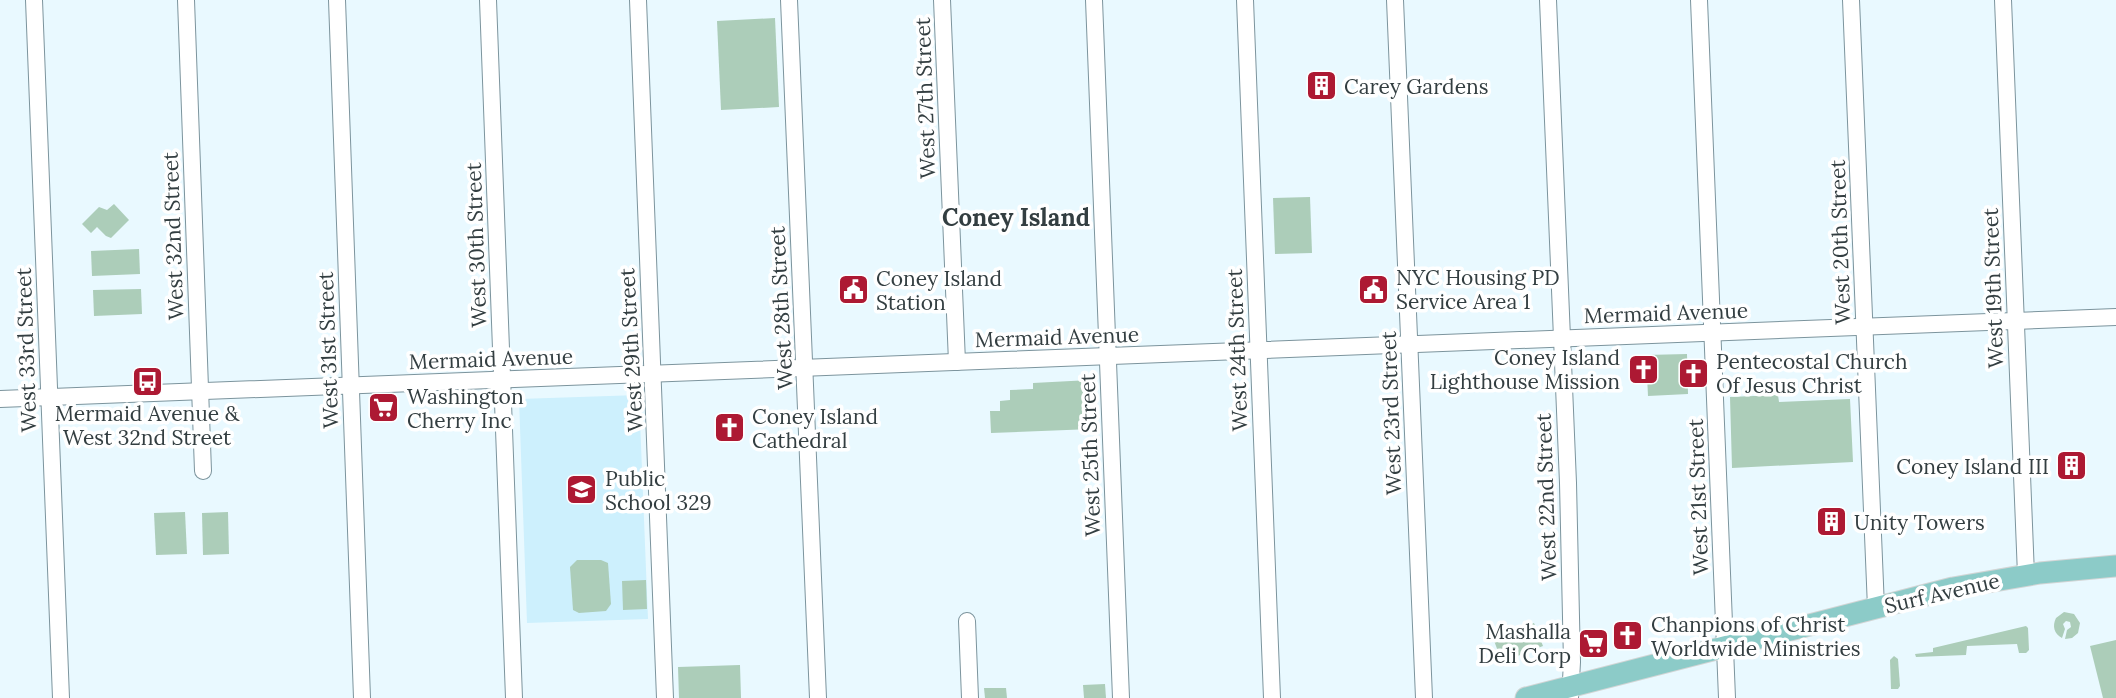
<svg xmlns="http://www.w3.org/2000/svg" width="2116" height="698" font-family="Lora,serif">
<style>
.built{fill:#cdf0fd}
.green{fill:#accdb9}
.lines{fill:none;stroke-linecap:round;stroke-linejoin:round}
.minor-casing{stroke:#7c949d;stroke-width:18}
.major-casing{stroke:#d2d5d5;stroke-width:23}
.minor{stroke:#fff;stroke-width:16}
.major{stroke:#8ccbc8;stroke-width:21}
.labels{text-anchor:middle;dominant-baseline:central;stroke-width:7;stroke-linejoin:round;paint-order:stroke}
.poi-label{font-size:21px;fill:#333e41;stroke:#fff;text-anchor:start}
.street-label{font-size:21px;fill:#333e41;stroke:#fff}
.quarter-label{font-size:24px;font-weight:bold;fill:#333e41;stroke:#fff}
</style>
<rect width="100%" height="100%" fill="#e9f9ff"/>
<path class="built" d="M 639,395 L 648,619 L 527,623 L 519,399 Z"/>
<g class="green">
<path d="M 775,18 L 779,107 L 721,110 L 717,21 Z"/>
<path d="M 1310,197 L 1312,253 L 1275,254 L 1273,198 Z"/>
<path d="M 114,204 L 129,220 L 111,238 L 106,236 L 97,227 L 91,233 L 82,224 L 99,207 L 107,210 Z"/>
<path d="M 139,249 L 140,274 L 92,276 L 91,251 Z"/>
<path d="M 141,289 L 142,314 L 94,316 L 93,290 Z"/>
<path d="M 1687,354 L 1688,394 L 1648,396 L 1646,355 Z"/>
<path d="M 1090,380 L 1092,429 L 991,433 L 990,411 L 1000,411 L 1000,401 L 1010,400 L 1010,390 L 1033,389 L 1033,383 Z"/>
<path d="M 1778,395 L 1779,402 L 1850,399 L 1853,462 L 1732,468 L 1730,397 Z"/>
<path d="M 185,512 L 187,554 L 156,555 L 154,513 Z"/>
<path d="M 228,512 L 229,554 L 203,555 L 202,513 Z"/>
<path d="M 577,560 L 601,560 L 608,563 L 611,604 L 606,611 L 579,613 L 573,610 L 570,567 Z"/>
<path d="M 646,580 L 647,609 L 623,610 L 622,581 Z"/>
<path d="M 2064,612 L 2074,614 L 2080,623 L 2078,633 L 2072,638 L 2065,639 L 2067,630 L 2071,627 L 2070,622 L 2066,621 L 2063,624 L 2065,629 L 2062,638 C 2054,634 2052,626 2056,618 Z"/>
<path d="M 1534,623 L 1543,646 L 1502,662 L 1493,638 Z"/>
<path d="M 2026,626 L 2028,628 L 2029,650 L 2026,653 L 2019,653 L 2017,644 L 1967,646 L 1966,655 L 1916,657 L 1915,654 L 1933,652 L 1933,648 Z"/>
<path d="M 2116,640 L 2116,698 L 2103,698 L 2090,646 Z"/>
<path d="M 1894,656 L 1898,659 L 1900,686 L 1898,689 L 1891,689 L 1890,660 Z"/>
<path d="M 740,665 L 741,698 L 679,698 L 678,667 Z"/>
<path d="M 1105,684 L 1106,698 L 1084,698 L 1083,685 Z"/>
<path d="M 984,688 L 1006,688 L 1007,698 L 985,698 Z"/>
</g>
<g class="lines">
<defs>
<g id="minor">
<path d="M 34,0 L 61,698"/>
<path d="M 186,0 L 203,471"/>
<path d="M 337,0 L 362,698"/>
<path d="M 488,0 L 514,698"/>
<path d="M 638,0 L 665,698"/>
<path d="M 789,0 L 818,698"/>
<path d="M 942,0 L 957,362"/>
<path d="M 1094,0 L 1121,698"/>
<path d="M 1245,0 L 1272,698"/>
<path d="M 1395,0 L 1424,698"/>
<path d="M 1548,0 L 1568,483 L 1572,662 L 1570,698"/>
<path d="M 1699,0 L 1727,698"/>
<path d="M 1851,0 L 1876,608"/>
<path d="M 2003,0 L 2026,575"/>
<path d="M 0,399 L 2116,317"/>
<path d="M 967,621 L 970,698"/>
</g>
<path id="major" d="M 1526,698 L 1953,588 L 2040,573 L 2116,566"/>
</defs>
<use href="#minor" class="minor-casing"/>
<use href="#major" class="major-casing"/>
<use href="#minor" class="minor"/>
<use href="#major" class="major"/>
</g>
<defs>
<symbol id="building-square" viewBox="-11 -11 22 22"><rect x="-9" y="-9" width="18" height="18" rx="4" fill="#ad1933" stroke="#fff"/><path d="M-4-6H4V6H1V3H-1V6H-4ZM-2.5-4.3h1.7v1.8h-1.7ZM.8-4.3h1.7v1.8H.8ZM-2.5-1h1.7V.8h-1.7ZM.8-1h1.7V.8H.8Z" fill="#fff"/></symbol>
<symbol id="civic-square" viewBox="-11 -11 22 22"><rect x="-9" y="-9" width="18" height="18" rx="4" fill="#ad1933" stroke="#fff"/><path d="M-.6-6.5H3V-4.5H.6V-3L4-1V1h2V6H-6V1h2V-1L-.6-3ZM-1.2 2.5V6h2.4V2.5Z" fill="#fff"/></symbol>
<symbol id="church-square" viewBox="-11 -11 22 22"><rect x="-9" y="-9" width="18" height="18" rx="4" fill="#ad1933" stroke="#fff"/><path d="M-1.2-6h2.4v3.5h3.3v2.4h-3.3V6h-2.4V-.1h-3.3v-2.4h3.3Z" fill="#fff"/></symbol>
<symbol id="bus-square" viewBox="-11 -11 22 22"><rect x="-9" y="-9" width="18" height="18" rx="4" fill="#ad1933" stroke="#fff"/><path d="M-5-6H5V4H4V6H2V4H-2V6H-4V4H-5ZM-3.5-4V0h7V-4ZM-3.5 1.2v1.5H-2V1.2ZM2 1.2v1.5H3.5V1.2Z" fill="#fff"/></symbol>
<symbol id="supermarket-square" viewBox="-11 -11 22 22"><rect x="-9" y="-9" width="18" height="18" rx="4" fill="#ad1933" stroke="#fff"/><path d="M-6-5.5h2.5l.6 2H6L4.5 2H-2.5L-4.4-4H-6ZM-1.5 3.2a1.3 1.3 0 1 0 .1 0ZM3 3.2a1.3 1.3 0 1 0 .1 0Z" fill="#fff"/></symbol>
<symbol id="school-square" viewBox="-11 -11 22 22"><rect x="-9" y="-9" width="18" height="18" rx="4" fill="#ad1933" stroke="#fff"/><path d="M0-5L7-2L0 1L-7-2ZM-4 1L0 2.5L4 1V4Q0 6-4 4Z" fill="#fff"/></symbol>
</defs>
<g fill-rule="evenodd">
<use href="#building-square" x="1304" y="68" width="35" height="35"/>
<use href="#civic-square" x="1356" y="272" width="35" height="35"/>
<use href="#civic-square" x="836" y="272" width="35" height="35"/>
<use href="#church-square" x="1626" y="352" width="35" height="35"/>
<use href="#church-square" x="1676" y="356" width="35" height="35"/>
<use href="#bus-square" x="130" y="364" width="35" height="35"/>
<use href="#supermarket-square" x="366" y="390" width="35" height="35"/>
<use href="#church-square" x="712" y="410" width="35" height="35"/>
<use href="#building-square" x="2054" y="448" width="35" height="35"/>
<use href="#school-square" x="564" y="472" width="35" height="35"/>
<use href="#building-square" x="1814" y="504" width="35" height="35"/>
<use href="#church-square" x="1610" y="618" width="35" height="35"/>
<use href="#supermarket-square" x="1576" y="626" width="35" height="35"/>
</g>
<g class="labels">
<g class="poi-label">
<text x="1344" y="86">Carey Gardens</text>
<text x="1396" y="277">NYC Housing PD<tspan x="1396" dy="24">Service Area 1</tspan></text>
<text x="876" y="278">Coney Island<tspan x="876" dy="24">Station</tspan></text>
<text x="1620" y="357" text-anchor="end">Coney Island<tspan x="1620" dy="24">Lighthouse Mission</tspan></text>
<text x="1716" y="361">Pentecostal Church<tspan x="1716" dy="24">Of Jesus Christ</tspan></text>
<text x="407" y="396">Washington<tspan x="407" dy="24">Cherry Inc</tspan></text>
<text x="147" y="413" text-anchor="middle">Mermaid Avenue &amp;<tspan x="147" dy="24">West 32nd Street</tspan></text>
<text x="752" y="416">Coney Island<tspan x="752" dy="24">Cathedral</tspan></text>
<text x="2049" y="466" text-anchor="end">Coney Island III</text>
<text x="605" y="478">Public<tspan x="605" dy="24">School 329</tspan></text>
<text x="1854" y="522">Unity Towers</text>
<text x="1651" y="624">Chanpions of Christ<tspan x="1651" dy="24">Worldwide Ministries</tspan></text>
<text x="1571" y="631" text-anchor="end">Mashalla<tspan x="1571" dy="24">Deli Corp</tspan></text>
</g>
<g class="street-label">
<text transform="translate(925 98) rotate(-92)">West 27th Street</text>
<text transform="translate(173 236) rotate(-92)">West 32nd Street</text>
<text transform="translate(1840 242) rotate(-92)">West 20th Street</text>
<text transform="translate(476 245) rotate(-92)">West 30th Street</text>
<text transform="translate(1993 288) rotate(-92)">West 19th Street</text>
<text transform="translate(781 308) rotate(-93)">West 28th Street</text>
<text transform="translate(1666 313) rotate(-2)">Mermaid Avenue</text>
<text transform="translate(1057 337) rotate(-2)">Mermaid Avenue</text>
<text transform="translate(26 350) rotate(-92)">West 33rd Street</text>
<text transform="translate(328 350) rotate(-92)">West 31st Street</text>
<text transform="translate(631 350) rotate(-93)">West 29th Street</text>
<text transform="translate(1237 350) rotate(-92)">West 24th Street</text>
<text transform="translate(491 359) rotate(-2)">Mermaid Avenue</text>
<text transform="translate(1391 413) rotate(-92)">West 23rd Street</text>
<text transform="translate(1090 455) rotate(-92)">West 25th Street</text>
<text transform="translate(1546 497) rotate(-92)">West 22nd Street</text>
<text transform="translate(1698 497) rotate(-92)">West 21st Street</text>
<text transform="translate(1942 593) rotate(-13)">Surf Avenue</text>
</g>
<g class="quarter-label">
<text x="1016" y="217">Coney Island</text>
</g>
</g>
</svg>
